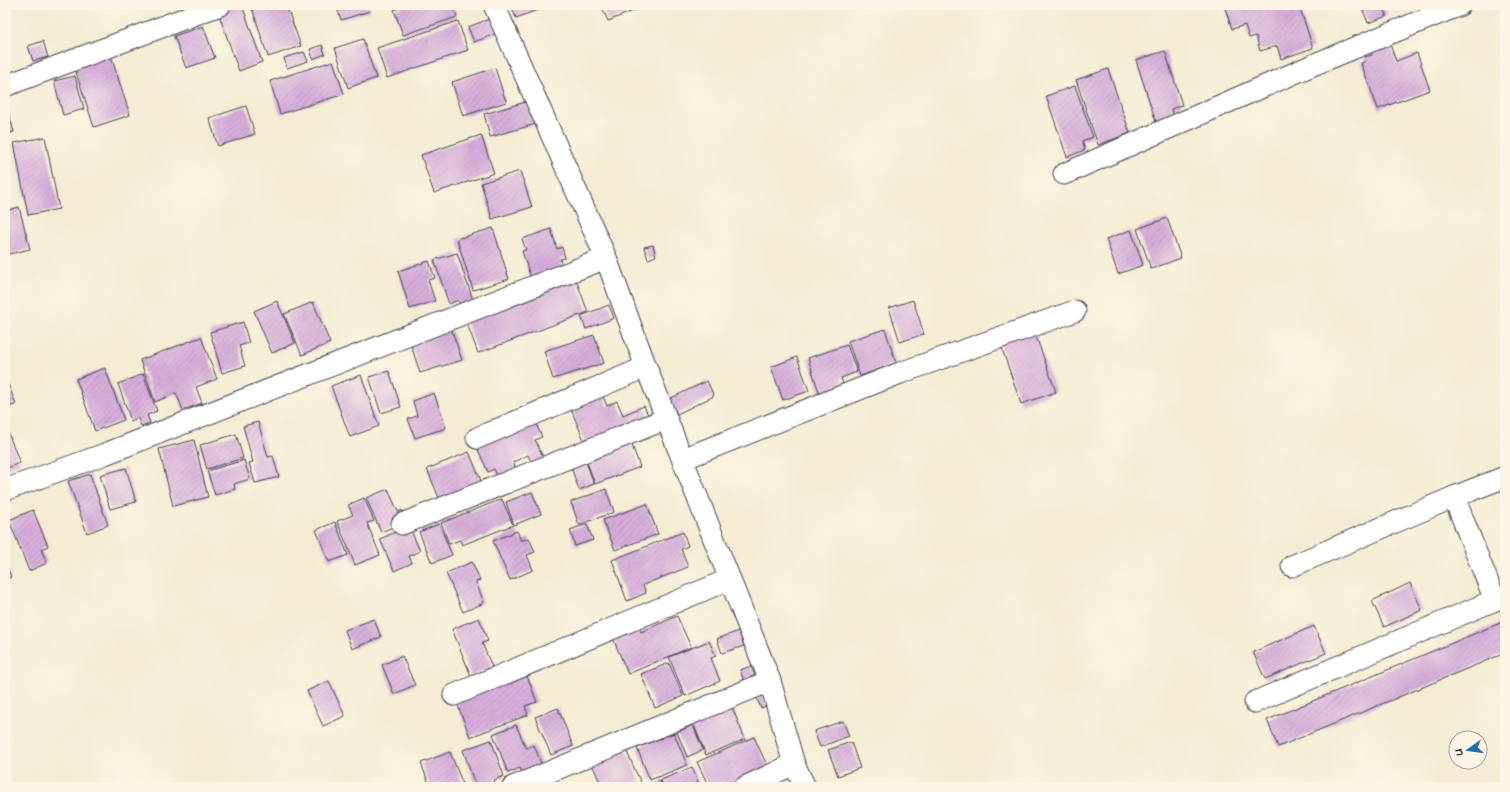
<svg xmlns="http://www.w3.org/2000/svg" width="1510" height="792" font-family="'Architects Daughter',sans-serif">
<style>
.building{fill:url(#building-hatch)}
.lines{fill:none;stroke-linecap:round;stroke-linejoin:round}
.minor-casing{stroke:#414052;stroke-width:23}
.minor{stroke:#fff;stroke-width:21}
</style>
<defs>
<pattern id="building-hatch" width="6" height="6" patternUnits="userSpaceOnUse"><rect width="6" height="6" fill="#d7addb"/><path d="M-1 1l2-2M0 6l6-6M5 7l2-2" fill="none" stroke="#ae8cb3"/></pattern>
</defs>
<rect width="100%" height="100%" fill="#fcf5e5"/>
<filter id="ink" filterUnits="userSpaceOnUse"><feTurbulence type="fractalNoise" baseFrequency=".025" numOctaves="2"/><feDisplacementMap in="SourceGraphic" scale="8" xChannelSelector="R" yChannelSelector="G"/><feConvolveMatrix kernelMatrix="1 2 1 2 8 2 1 2 1" color-interpolation-filters="sRGB"/></filter>
<filter id="wash" filterUnits="userSpaceOnUse"><feTurbulence type="fractalNoise" baseFrequency=".012" numOctaves="4" result="noise"/><feDisplacementMap in="SourceGraphic" scale="16" xChannelSelector="R" yChannelSelector="G"/><feGaussianBlur stdDeviation="0.9" result="paint"/><feColorMatrix in="noise" values="0 0 0 0 0 0 0 0 0 0 0 0 0 0 0 0 0 1.4 0 .05"/><feComposite in="paint" operator="in"/></filter>
<g filter="url(#wash)">
<rect width="100%" height="100%" fill="#f3ecd2"/>
<g id="blocks">
<g class="building">
<path d="M 237,5 L 242,5 L 262,62 L 239,71 L 218,12 Z"/>
<path d="M 251,5 L 286,5 L 301,46 L 268,57 Z"/>
<path d="M 336,5 L 368,5 L 370,11 L 341,20 Z"/>
<path d="M 408,5 L 453,5 L 457,17 L 403,35 L 394,10 Z"/>
<path d="M 511,5 L 550,5 L 516,18 Z"/>
<path d="M 601,5 L 648,5 L 608,21 Z"/>
<path d="M 1224,5 L 1299,5 L 1313,48 L 1281,59 L 1277,46 L 1260,51 L 1256,36 L 1249,38 L 1245,25 L 1232,29 Z"/>
<path d="M 1361,5 L 1391,5 L 1384,8 L 1387,16 L 1368,23 Z"/>
<path d="M 492,18 L 498,33 L 474,42 L 468,27 Z"/>
<path d="M 458,21 L 468,50 L 387,78 L 377,48 Z"/>
<path d="M 203,26 L 215,58 L 186,68 L 174,36 Z"/>
<path d="M 363,39 L 376,78 L 348,88 L 335,48 Z"/>
<path d="M 1388,39 L 1396,61 L 1417,53 L 1430,90 L 1378,109 L 1361,63 L 1366,61 L 1365,57 L 1372,55 L 1369,46 Z"/>
<path d="M 43,41 L 48,57 L 33,61 L 28,46 Z"/>
<path d="M 322,45 L 325,54 L 313,59 L 310,49 Z"/>
<path d="M 1165,51 L 1182,105 L 1171,109 L 1174,116 L 1156,122 L 1136,60 Z"/>
<path d="M 304,52 L 308,61 L 287,68 L 284,58 Z"/>
<path d="M 110,53 L 130,115 L 94,127 L 74,66 Z"/>
<path d="M 333,61 L 344,94 L 280,114 L 270,81 Z"/>
<path d="M 495,68 L 506,102 L 463,116 L 452,82 Z"/>
<path d="M 1108,69 L 1130,133 L 1098,145 L 1076,80 Z"/>
<path d="M 75,76 L 84,109 L 63,115 L 54,81 Z"/>
<path d="M 1075,86 L 1093,137 L 1082,141 L 1085,150 L 1067,157 L 1046,96 Z"/>
<path d="M 529,101 L 536,124 L 490,137 L 484,114 Z"/>
<path d="M 5,102 L 14,132 L 5,134 Z"/>
<path d="M 246,106 L 255,134 L 218,146 L 209,118 Z"/>
<path d="M 481,135 L 494,173 L 434,193 L 421,155 Z"/>
<path d="M 45,137 L 59,209 L 28,215 L 14,143 Z"/>
<path d="M 520,171 L 532,207 L 492,219 L 481,183 Z"/>
<path d="M 19,207 L 30,249 L 5,255 L 5,211 Z"/>
<path d="M 1167,218 L 1181,258 L 1151,269 L 1137,229 Z"/>
<path d="M 493,228 L 509,279 L 473,290 L 457,239 Z"/>
<path d="M 551,229 L 557,249 L 562,247 L 565,258 L 560,259 L 564,272 L 532,282 L 522,251 L 526,250 L 522,239 Z"/>
<path d="M 1131,230 L 1143,265 L 1118,274 L 1106,239 Z"/>
<path d="M 653,245 L 656,256 L 648,259 L 644,247 Z"/>
<path d="M 457,253 L 473,300 L 460,305 L 458,300 L 449,304 L 434,260 Z"/>
<path d="M 429,261 L 435,278 L 428,280 L 435,301 L 410,309 L 398,271 Z"/>
<path d="M 575,277 L 588,312 L 478,353 L 465,318 Z"/>
<path d="M 913,300 L 924,334 L 900,342 L 889,308 Z"/>
<path d="M 277,301 L 295,343 L 272,353 L 254,311 Z"/>
<path d="M 313,302 L 330,343 L 302,355 L 284,314 Z"/>
<path d="M 609,305 L 614,318 L 586,329 L 581,316 Z"/>
<path d="M 243,322 L 249,343 L 239,346 L 245,366 L 222,373 L 210,332 Z"/>
<path d="M 450,325 L 462,360 L 420,373 L 411,345 L 435,337 L 433,330 Z"/>
<path d="M 1033,328 L 1056,392 L 1021,404 L 999,340 Z"/>
<path d="M 885,329 L 896,363 L 860,376 L 848,341 Z"/>
<path d="M 594,335 L 604,363 L 553,379 L 544,351 Z"/>
<path d="M 201,337 L 217,379 L 196,387 L 202,403 L 183,410 L 176,393 L 155,402 L 140,360 Z"/>
<path d="M 847,345 L 857,372 L 841,378 L 844,387 L 820,395 L 808,358 Z"/>
<path d="M 797,357 L 809,391 L 783,400 L 771,367 Z"/>
<path d="M 105,368 L 124,420 L 95,431 L 76,379 Z"/>
<path d="M 389,371 L 401,407 L 381,413 L 369,377 Z"/>
<path d="M 143,374 L 157,411 L 147,415 L 150,423 L 141,426 L 138,418 L 131,421 L 118,384 Z"/>
<path d="M 361,375 L 379,426 L 350,437 L 331,386 Z"/>
<path d="M 5,379 L 6,379 L 16,404 L 5,409 Z"/>
<path d="M 707,381 L 714,396 L 677,414 L 669,399 Z"/>
<path d="M 434,393 L 446,428 L 415,438 L 408,419 L 417,416 L 413,401 Z"/>
<path d="M 602,394 L 607,406 L 617,401 L 623,415 L 644,406 L 649,417 L 586,445 L 570,407 Z"/>
<path d="M 534,419 L 542,437 L 535,440 L 545,461 L 533,466 L 528,455 L 513,462 L 518,474 L 500,481 L 494,469 L 488,472 L 476,445 Z"/>
<path d="M 258,422 L 268,457 L 273,456 L 279,477 L 255,483 L 249,463 L 253,462 L 243,426 Z"/>
<path d="M 5,425 L 20,463 L 5,469 Z"/>
<path d="M 236,434 L 243,458 L 207,469 L 200,445 Z"/>
<path d="M 194,440 L 208,497 L 173,506 L 159,449 Z"/>
<path d="M 630,440 L 640,467 L 595,484 L 585,457 Z"/>
<path d="M 469,452 L 484,488 L 442,505 L 427,469 Z"/>
<path d="M 244,460 L 250,479 L 234,484 L 235,489 L 215,495 L 207,471 Z"/>
<path d="M 586,462 L 594,484 L 579,490 L 571,467 Z"/>
<path d="M 126,468 L 136,502 L 110,509 L 100,475 Z"/>
<path d="M 90,474 L 108,525 L 87,533 L 68,481 Z"/>
<path d="M 388,489 L 398,512 L 402,510 L 407,521 L 381,532 L 366,498 Z"/>
<path d="M 606,489 L 614,512 L 579,525 L 571,502 Z"/>
<path d="M 532,492 L 541,514 L 514,525 L 506,502 Z"/>
<path d="M 364,498 L 374,521 L 367,523 L 380,555 L 355,565 L 337,521 L 353,515 L 348,505 Z"/>
<path d="M 502,499 L 513,525 L 462,545 L 460,540 L 449,544 L 441,523 Z"/>
<path d="M 647,504 L 658,534 L 615,550 L 603,520 Z"/>
<path d="M 33,510 L 48,546 L 41,549 L 47,563 L 29,571 L 9,520 Z"/>
<path d="M 335,522 L 348,555 L 329,562 L 316,530 Z"/>
<path d="M 439,524 L 452,555 L 432,563 L 419,532 Z"/>
<path d="M 587,524 L 593,540 L 575,546 L 570,530 Z"/>
<path d="M 409,526 L 420,551 L 409,556 L 412,563 L 394,571 L 380,539 Z"/>
<path d="M 517,531 L 521,541 L 529,538 L 535,552 L 527,555 L 533,570 L 510,580 L 493,541 Z"/>
<path d="M 683,532 L 688,546 L 681,549 L 688,567 L 643,585 L 646,593 L 627,601 L 612,560 Z"/>
<path d="M 5,562 L 11,577 L 5,579 Z"/>
<path d="M 472,562 L 480,580 L 476,582 L 484,603 L 463,612 L 446,573 Z"/>
<path d="M 1410,583 L 1422,610 L 1384,627 L 1372,601 Z"/>
<path d="M 677,616 L 691,647 L 628,674 L 612,636 L 638,625 L 641,632 Z"/>
<path d="M 479,618 L 488,641 L 482,643 L 492,667 L 471,676 L 452,629 Z"/>
<path d="M 374,619 L 381,637 L 352,649 L 345,630 Z"/>
<path d="M 1505,621 L 1505,653 L 1278,747 L 1267,720 Z"/>
<path d="M 1314,626 L 1326,653 L 1265,679 L 1253,652 Z"/>
<path d="M 739,631 L 744,646 L 722,653 L 717,639 Z"/>
<path d="M 709,641 L 716,656 L 711,658 L 720,681 L 685,696 L 669,657 Z"/>
<path d="M 402,656 L 415,685 L 394,694 L 382,665 Z"/>
<path d="M 669,663 L 683,696 L 655,708 L 641,674 Z"/>
<path d="M 751,666 L 756,679 L 745,684 L 740,670 Z"/>
<path d="M 525,671 L 537,702 L 525,706 L 528,715 L 470,737 L 455,698 Z"/>
<path d="M 329,681 L 345,716 L 323,726 L 307,691 Z"/>
<path d="M 761,692 L 767,706 L 761,708 L 755,694 Z"/>
<path d="M 730,702 L 745,739 L 706,755 L 691,718 Z"/>
<path d="M 558,708 L 573,746 L 551,755 L 535,717 Z"/>
<path d="M 843,721 L 849,736 L 820,747 L 814,731 Z"/>
<path d="M 516,725 L 526,748 L 534,745 L 542,766 L 523,774 L 520,768 L 508,773 L 493,734 Z"/>
<path d="M 693,725 L 703,750 L 687,757 L 677,732 Z"/>
<path d="M 674,733 L 687,765 L 650,780 L 637,748 Z"/>
<path d="M 754,737 L 770,772 L 735,787 L 709,787 L 697,762 Z"/>
<path d="M 491,740 L 504,776 L 494,780 L 496,787 L 476,787 L 463,750 Z"/>
<path d="M 851,742 L 860,768 L 838,776 L 828,750 Z"/>
<path d="M 625,748 L 642,785 L 638,787 L 602,787 L 592,764 Z"/>
<path d="M 450,752 L 464,787 L 430,787 L 421,763 Z"/>
<path d="M 692,767 L 700,787 L 663,787 L 661,780 Z"/>
<path d="M 660,781 L 662,787 L 645,787 Z"/>
</g>
</g>
</g>
<g filter="url(#ink)">
<use href="#blocks" fill-opacity="0" stroke="#414052" stroke-width="1"/>
<g class="lines">
<defs>
<g id="minor">
<path d="M 494,5 L 606,258 L 646,367 L 770,681 L 794,764 L 805,787"/>
<path d="M 5,86 L 220,5"/>
<path d="M 1064,174 L 1315,64 L 1460,5"/>
<path d="M 477,438 L 646,367"/>
<path d="M 683,459 L 900,373 L 1075,311"/>
<path d="M 5,490 L 105,454 L 606,258"/>
<path d="M 1454,497 L 1505,477"/>
<path d="M 402,524 L 666,419"/>
<path d="M 1292,566 L 1454,497 L 1495,600 L 1505,596"/>
<path d="M 454,695 L 730,579"/>
<path d="M 1255,702 L 1495,600"/>
<path d="M 513,787 L 770,681"/>
<path d="M 745,787 L 794,764"/>
</g>
</defs>
<use href="#minor" class="minor-casing"/>
<use href="#minor" class="minor"/>
</g>
</g>
<rect width="1510" height="792" fill="none" stroke="#fcf5e5" stroke-width="20"/>
<g transform="translate(1468 750) rotate(256)"><circle r="19" fill="#fcf5e5" stroke="#a5a1a1"/>
<path d="M0-3L7 15L0 10L-7 15Z" fill="#1f6fb2"/>
<text y="-6" font-size="11" font-weight="bold" text-anchor="middle" fill="#22223b">U</text>
</g>
</svg>
